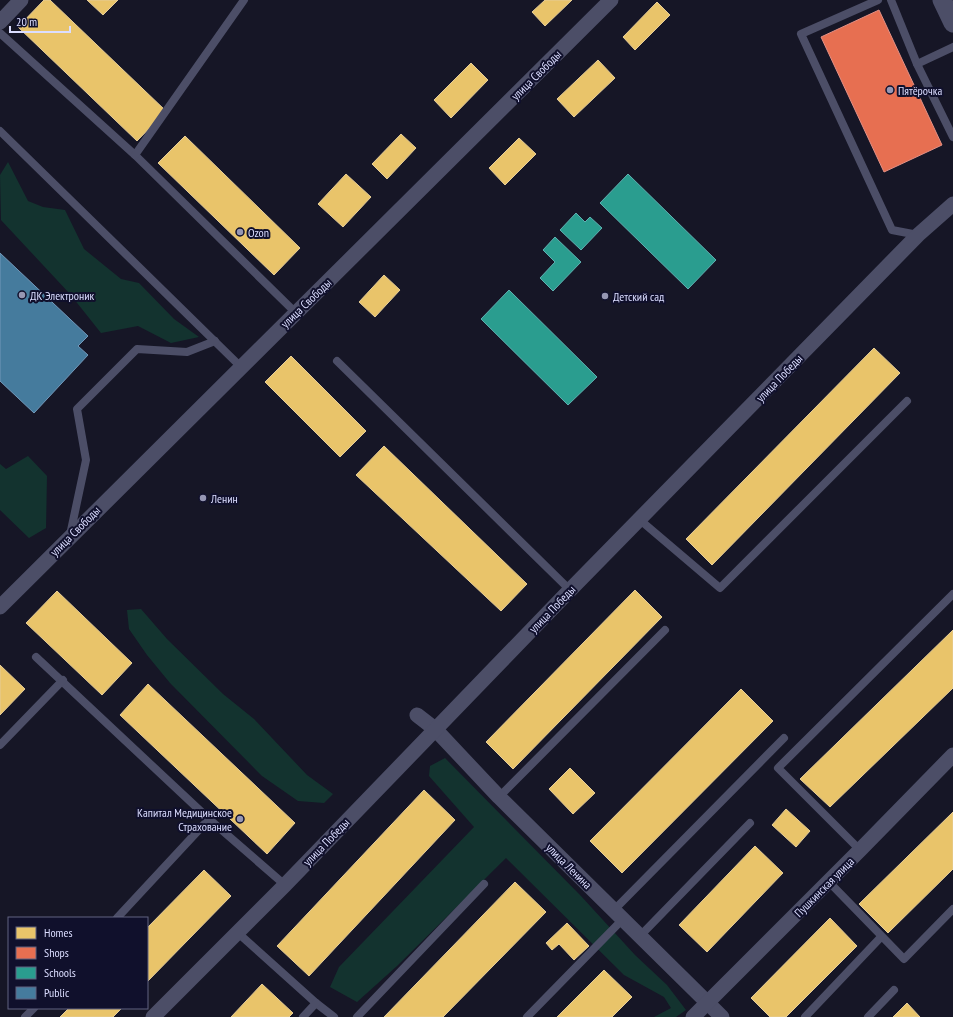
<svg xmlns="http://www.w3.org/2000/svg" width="953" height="1017" font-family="'PT Sans Narrow',sans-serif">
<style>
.green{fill:#13332f}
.homes{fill:#e9c46a;stroke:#e5cc97}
.shops{fill:#e76f51;stroke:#e39085}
.schools{fill:#2a9d8f;stroke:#5fb0b1}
.public{fill:#457b9d;stroke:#7298ba}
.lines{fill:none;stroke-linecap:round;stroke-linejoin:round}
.service{stroke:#4c4e67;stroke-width:8}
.minor{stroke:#4c4e67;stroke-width:15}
.tertiary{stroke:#4c4e67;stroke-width:19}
.poi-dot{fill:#9697b3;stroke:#10102c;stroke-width:1.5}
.labels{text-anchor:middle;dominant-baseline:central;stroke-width:4;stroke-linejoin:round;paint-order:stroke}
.street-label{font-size:12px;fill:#dbddff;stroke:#10102c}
.poi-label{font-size:12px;fill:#dbddff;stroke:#10102c;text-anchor:start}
</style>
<rect width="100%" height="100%" fill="#161626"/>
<g class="green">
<path d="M 8,162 L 28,201 L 43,207 L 65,210 L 84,249 L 121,279 L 139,283 L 174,319 L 199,337 L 171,343 L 138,326 L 101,333 L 70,294 L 1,220 L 0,175 Z"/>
<path d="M 28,456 L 47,476 L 46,528 L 29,538 L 0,510 L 0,464 L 6,469 Z"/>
<path d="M 141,609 L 167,639 L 223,694 L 254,719 L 307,775 L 333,794 L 324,803 L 298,801 L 262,776 L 170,683 L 147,655 L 129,629 L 127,610 Z"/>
<path d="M 445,758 L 581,896 L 635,955 L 667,985 L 686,1010 L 676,1017 L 654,1017 L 671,1008 L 664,997 L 624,975 L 506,858 L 397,966 L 357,1002 L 330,987 L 339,967 L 474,827 L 429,776 L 430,766 Z"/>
</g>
<g class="homes">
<path d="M 44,0 L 50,0 L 166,111 L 137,141 L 18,27 Z"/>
<path d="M 87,0 L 118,0 L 103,15 Z"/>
<path d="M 545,0 L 572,0 L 545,26 L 532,12 Z"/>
<path d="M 657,2 L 670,15 L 635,50 L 623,37 Z"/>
<path d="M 598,60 L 615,78 L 574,117 L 557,99 Z"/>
<path d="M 471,63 L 488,80 L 451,118 L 434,100 Z"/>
<path d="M 401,134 L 416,148 L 387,179 L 372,164 Z"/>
<path d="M 185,136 L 300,248 L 274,275 L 158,163 Z"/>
<path d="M 519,138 L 536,154 L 505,185 L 489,168 Z"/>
<path d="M 346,174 L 371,197 L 343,227 L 318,204 Z"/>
<path d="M 384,275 L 400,290 L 375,317 L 359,302 Z"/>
<path d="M 874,348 L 900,373 L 712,565 L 686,539 Z"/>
<path d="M 291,356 L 366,431 L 340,457 L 265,382 Z"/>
<path d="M 384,446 L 527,584 L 501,611 L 356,475 Z"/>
<path d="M 635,590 L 662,617 L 513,769 L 486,742 Z"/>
<path d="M 57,591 L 132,663 L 102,695 L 26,623 Z"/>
<path d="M 953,630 L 953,688 L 830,807 L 800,779 Z"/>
<path d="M 0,665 L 25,689 L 0,715 Z"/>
<path d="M 148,684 L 295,823 L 267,854 L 120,715 Z"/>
<path d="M 741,689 L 773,721 L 622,873 L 590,841 Z"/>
<path d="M 570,768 L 595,793 L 573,814 L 549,789 Z"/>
<path d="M 424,790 L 455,820 L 309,976 L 277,946 Z"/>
<path d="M 786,809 L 810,831 L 796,847 L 772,825 Z"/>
<path d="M 953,812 L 953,869 L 888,933 L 859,904 Z"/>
<path d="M 755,846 L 783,873 L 707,952 L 679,925 Z"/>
<path d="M 204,870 L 231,896 L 147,982 L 147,928 Z"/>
<path d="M 515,882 L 546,912 L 443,1017 L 384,1017 Z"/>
<path d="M 830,918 L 857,946 L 786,1017 L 770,1017 L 751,998 Z"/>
<path d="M 567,923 L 589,946 L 574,960 L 559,944 L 552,950 L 546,943 Z"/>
<path d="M 604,970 L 632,997 L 612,1017 L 557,1017 Z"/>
<path d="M 262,984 L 293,1013 L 289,1017 L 231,1017 Z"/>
<path d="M 907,1003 L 920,1017 L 893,1017 Z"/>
<path d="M 69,1008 L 122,1008 L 113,1017 L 60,1017 Z"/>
</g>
<path class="shops" d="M 879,10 L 942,145 L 884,172 L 821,37 Z"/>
<g class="schools">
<path d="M 628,174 L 716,260 L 688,289 L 600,203 Z"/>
<path d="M 576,213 L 585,222 L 590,217 L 602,228 L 581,250 L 560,230 Z"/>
<path d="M 555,237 L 581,262 L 553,291 L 540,278 L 555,262 L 543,250 Z"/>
<path d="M 509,290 L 597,377 L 568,405 L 481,319 Z"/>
</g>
<path class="public" d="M 0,253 L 88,336 L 78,346 L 88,355 L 34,413 L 0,381 Z"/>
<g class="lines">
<g class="service">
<path d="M 878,0 L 801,34 L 892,230 L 918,235"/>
<path d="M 891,0 L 917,64 L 953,137"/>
<path d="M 0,33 L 135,155 L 296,313"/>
<path d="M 917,64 L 953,47"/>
<path d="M 0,131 L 240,366"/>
<path d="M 135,155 L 244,0"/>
<path d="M 337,361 L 570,590"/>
<path d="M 640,520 L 720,588 L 907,401"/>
<path d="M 70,535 L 86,460 L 77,409 L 137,349 L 187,352 L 215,341"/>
<path d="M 36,657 L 209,819 L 285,885"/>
<path d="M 0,745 L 63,680"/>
<path d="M 499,797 L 665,630"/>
<path d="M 860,850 L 778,768 L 953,594"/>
<path d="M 829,882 L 904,959 L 953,909"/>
<path d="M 614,910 L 784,738"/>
<path d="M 117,918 L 209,819"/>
<path d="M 238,933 L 316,1003 L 334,1017"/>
<path d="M 640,936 L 750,823"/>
<path d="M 25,1017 L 34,1008"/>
<path d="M 303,1017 L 316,1003"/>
<path d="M 357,1017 L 484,884"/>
<path d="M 527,1017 L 623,919"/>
<path d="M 805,1017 L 881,937"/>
<path d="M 868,1017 L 894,990"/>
</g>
<g class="minor">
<path d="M 0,22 L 21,0"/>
<path d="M 0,607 L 611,0"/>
<path d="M 417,715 L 435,729 L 499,797 L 722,1017"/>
<path d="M 153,1017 L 285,885 L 570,590 L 918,235 L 953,204"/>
<path d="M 693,1017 L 860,850 L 953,755"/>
</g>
<path class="tertiary" d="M 942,0 L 953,23"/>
</g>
<g class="poi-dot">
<circle cx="890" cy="90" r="4"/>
<circle cx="240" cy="232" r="4"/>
<circle cx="22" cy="295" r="4"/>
<circle cx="605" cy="296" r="4"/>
<circle cx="203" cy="498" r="4"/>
<circle cx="240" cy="819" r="4"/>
</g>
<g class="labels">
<g class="street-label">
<text transform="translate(536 75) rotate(-45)">улица Свободы</text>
<text transform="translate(306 303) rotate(-44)">улица Свободы</text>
<text transform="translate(779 378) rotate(-46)">улица Победы</text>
<text transform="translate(75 531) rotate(-45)">улица Свободы</text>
<text transform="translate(552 609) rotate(-46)">улица Победы</text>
<text transform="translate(326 842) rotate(-46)">улица Победы</text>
<text transform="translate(569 866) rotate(45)">улица Ленина</text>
<text transform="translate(824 887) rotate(-45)">Пушкинская улица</text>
</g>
<g class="poi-label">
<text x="898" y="90">Пятёрочка</text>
<text x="248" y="232">Ozon</text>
<text x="30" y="295">ДК Электроник</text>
<text x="613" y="296">Детский сад</text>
<text x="211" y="498">Ленин</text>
<text x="232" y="812" text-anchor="end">Капитал Медицинское<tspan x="232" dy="14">Страхование</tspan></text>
</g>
</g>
<rect x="8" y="917" width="140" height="92" fill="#10102c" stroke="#616280"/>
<rect x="16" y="927" width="20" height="12" fill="#e9c46a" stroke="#616280"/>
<text x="44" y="937" font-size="12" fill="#dbddff">Homes</text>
<rect x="16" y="947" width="20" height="12" fill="#e76f51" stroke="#616280"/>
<text x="44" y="957" font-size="12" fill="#dbddff">Shops</text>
<rect x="16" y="967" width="20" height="12" fill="#2a9d8f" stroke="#616280"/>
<text x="44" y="977" font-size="12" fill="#dbddff">Schools</text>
<rect x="16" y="987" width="20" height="12" fill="#457b9d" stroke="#616280"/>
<text x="44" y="997" font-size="12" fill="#dbddff">Public</text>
<path d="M10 26v6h60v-6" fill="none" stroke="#dbddff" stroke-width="2"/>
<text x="16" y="26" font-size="12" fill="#dbddff" stroke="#10102c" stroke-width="3" paint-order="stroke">20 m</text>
</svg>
